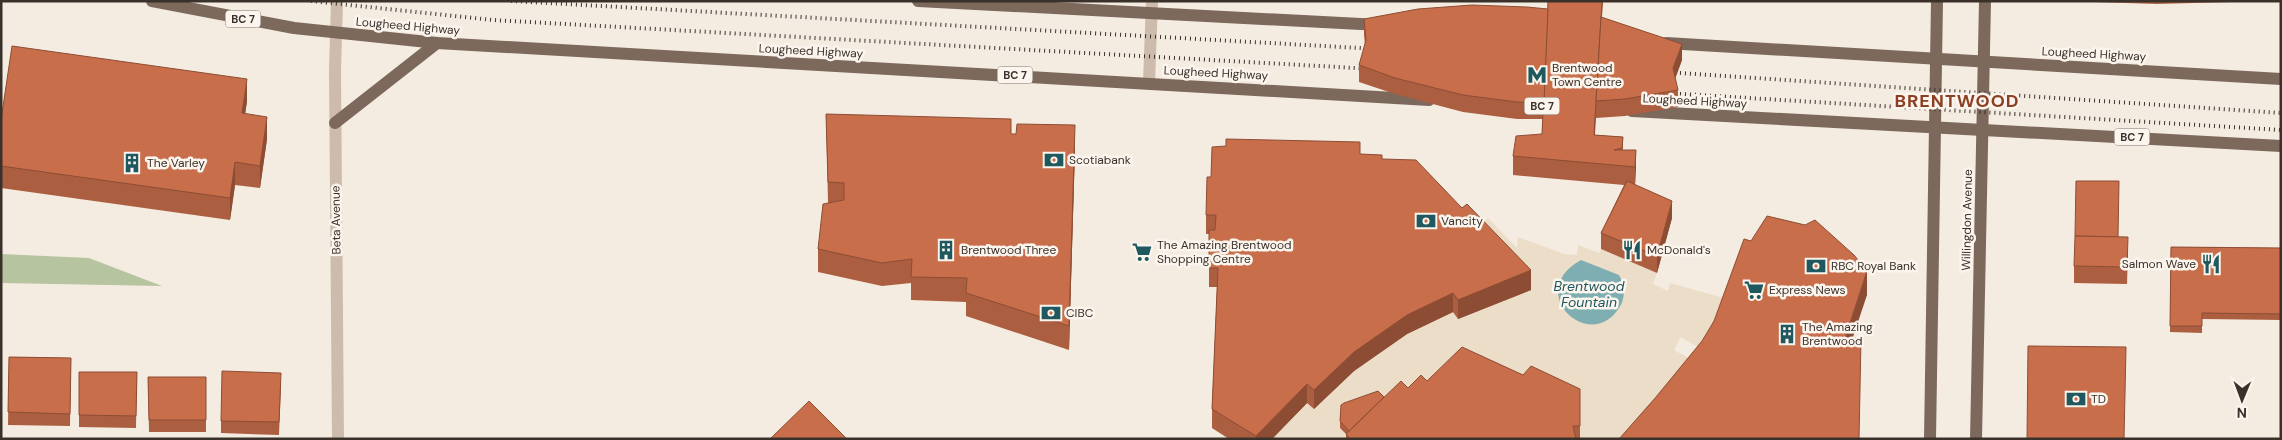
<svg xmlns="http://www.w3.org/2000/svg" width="2282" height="440" font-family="'DM Sans',sans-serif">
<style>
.green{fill:#b7c4a0}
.plaza{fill:#ecddc8;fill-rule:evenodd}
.water{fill:#7faeb2}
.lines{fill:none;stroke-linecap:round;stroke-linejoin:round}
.minor{stroke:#cdbcac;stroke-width:12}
.major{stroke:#7d685c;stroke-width:12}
.rail{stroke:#3b312b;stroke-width:4;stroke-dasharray:1 4;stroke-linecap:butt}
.wall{fill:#ac5f40}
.shaded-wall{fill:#8c4d34}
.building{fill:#c86e4b;stroke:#8c4d34}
.labels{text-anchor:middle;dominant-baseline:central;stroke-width:5;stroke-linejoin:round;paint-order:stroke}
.shield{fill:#fbf5ee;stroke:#756c66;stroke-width:1}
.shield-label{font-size:11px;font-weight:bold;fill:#3b312b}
.street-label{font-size:12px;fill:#3b312b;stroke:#fbf5ee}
.poi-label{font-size:12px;fill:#3b312b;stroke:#fbf5ee;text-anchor:start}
.water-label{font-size:14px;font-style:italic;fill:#1f585e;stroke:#fbf5ee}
.district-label{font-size:18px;font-weight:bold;letter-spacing:1px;fill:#8c3f22;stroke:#fbf5ee}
</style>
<rect width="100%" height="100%" fill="#f4ece1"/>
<path class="green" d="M 1,254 L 89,258 L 162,286 L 1,283 Z"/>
<path class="plaza" d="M 1488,218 L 1517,248 L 1518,237 L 1564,254 L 1577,255 L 1578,245 L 1599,253 L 1601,249 L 1657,273 L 1653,284 L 1668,291 L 1670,283 L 1749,305 L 1756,283 L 1764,279 L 1782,314 L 1830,328 L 1843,371 L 1711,368 L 1663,439 L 1570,439 L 1570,436 L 1513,435 L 1514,403 L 1531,402 L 1462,371 L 1391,439 L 1272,439 L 1307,403 L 1314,409 L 1354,371 L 1407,334 L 1467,305 L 1507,268 L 1491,251 L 1497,244 L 1479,226 ZM 1681,337 L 1703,350 L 1696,362 L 1674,350 ZM 1378,398 L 1384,404 L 1350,438 L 1340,428 L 1341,412 Z"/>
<path class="water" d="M 1581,260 L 1619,275 C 1625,286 1626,297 1619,308 C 1590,354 1523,292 1581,260 Z"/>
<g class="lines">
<g class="minor">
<path d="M 337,1 L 335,71 L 338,439"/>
<path d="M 1149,83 L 1152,1"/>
</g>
<g class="major">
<path d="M 152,1 L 294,28 L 437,43 L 1429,100"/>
<path d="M 918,1 L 1380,25"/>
<path d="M 1666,43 L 2281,79"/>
<path d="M 1632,111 L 2281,146"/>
<path d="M 335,123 L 437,43"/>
<path d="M 1930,439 L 1937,1"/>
<path d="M 1976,439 L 1985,1"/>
</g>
<g class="rail">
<path d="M 311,1 L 493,20 L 1373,69"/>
<path d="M 511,1 L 1378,49"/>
<path d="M 1665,72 L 2281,113"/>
<path d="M 1665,93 L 2281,130"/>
</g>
</g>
<g class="wall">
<path d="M 2063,1 L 2268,1 L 2157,4 Z"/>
<path d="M 1602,18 L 1682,60 L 1675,79 L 1678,90 L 1678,107 L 1625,116 L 1596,118 L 1596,116 L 1595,135 L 1623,137 L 1623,150 L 1636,150 L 1635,185 L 1672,218 L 1657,273 L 1601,249 L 1601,233 L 1624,185 L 1513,175 L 1513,156 L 1542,134 L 1543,119 L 1517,119 L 1463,112 L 1395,94 L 1359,82 L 1359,65 L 1365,45 L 1364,35 L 1364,19 Z"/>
<path d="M 247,101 L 245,114 L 267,139 L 260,188 L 235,185 L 230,220 L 1,188 L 1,120 Z"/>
<path d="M 826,114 L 1011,134 L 1075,149 L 1069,350 L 966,316 L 966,302 L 911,300 L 911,283 L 882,286 L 818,272 L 818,249 L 828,203 Z"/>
<path d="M 1226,146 L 1360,154 L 1382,159 L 1531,290 L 1458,319 L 1453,312 L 1407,334 L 1354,371 L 1314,409 L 1307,403 L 1272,439 L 1229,439 L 1212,428 L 1212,409 L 1217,287 L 1209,287 L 1209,234 L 1206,234 L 1206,215 L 1211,177 Z"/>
<path d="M 2118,237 L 2128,254 L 2127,284 L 2074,283 L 2074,266 Z"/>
<path d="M 2171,247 L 2281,248 L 2281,320 L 2202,319 L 2202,333 L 2170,332 Z"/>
<path d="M 9,357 L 71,358 L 70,426 L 8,425 Z"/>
<path d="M 79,372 L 137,372 L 136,428 L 79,427 Z"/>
<path d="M 1523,375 L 1580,389 L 1580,439 L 1346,439 L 1346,434 L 1340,428 L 1340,421 L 1384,397 L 1427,381 Z"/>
<path d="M 148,377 L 206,377 L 206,432 L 149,432 Z"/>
<path d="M 281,385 L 279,435 L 221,433 L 221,421 Z"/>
</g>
<g class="shaded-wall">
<path d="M 1602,1 L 1603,1 L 1597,101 L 1596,101 L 1594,154 L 1594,135 Z"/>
<path d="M 1682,44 L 1682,60 L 1673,84 L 1673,68 Z"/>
<path d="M 247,79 L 247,101 L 242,135 L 242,113 Z"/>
<path d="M 267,117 L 267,139 L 260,188 L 260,166 Z"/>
<path d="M 1075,125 L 1075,149 L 1069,350 L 1069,326 Z"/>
<path d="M 1636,150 L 1636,169 L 1635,186 L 1635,167 Z"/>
<path d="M 235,162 L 235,185 L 230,220 L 230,198 Z"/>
<path d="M 1672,201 L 1672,218 L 1657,273 L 1657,256 Z"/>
<path d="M 1531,270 L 1531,290 L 1458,319 L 1458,300 Z"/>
<path d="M 1867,271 L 1867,295 L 1845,361 L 1845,338 Z"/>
<path d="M 1453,293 L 1453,312 L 1407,334 L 1354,371 L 1314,409 L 1314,390 L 1354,352 L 1407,315 Z"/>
<path d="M 1307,384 L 1307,403 L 1272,439 L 1256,439 L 1256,436 Z"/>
</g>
<g class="building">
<path d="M 1548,1 L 1602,1 L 1594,135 L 1623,137 L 1622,148 L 1614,150 L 1636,150 L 1635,167 L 1513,156 L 1516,136 L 1542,134 Z"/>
<path d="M 1472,5 L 1527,7 L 1548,9 L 1544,102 L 1517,102 L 1463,95 L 1395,78 L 1359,65 L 1366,40 L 1364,19 L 1418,9 Z"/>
<path d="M 1601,17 L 1682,44 L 1673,68 L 1678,90 L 1625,99 L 1596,101 Z"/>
<path d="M 12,46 L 247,79 L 242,113 L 267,117 L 260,166 L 235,162 L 230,198 L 1,166 L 1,120 Z"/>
<path d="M 826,114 L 1011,119 L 1011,134 L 1016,134 L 1017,124 L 1075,125 L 1069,326 L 966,293 L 967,278 L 911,277 L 912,259 L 882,263 L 818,249 L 823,204 L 844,200 L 844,183 L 828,182 Z"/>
<path d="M 1226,139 L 1360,142 L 1360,154 L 1382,155 L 1382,159 L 1416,160 L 1462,208 L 1467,204 L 1531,270 L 1458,300 L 1453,293 L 1407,315 L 1354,352 L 1314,390 L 1307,384 L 1256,436 L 1212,409 L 1218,268 L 1209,268 L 1209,230 L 1215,230 L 1216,215 L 1206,215 L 1207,177 L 1211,177 L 1212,147 L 1226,146 Z"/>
<path d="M 1627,181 L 1672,201 L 1657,256 L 1601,233 Z"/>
<path d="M 2076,181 L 2119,181 L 2118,237 L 2075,236 Z"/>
<path d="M 1767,216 L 1805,225 L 1815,220 L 1854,255 L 1867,271 L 1845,338 L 1861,338 L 1859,439 L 1619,439 L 1656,397 L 1702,341 L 1714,321 L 1744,239 L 1751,241 Z"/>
<path d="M 2075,236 L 2128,237 L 2127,267 L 2074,266 Z"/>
<path d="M 2171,247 L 2281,248 L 2281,314 L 2202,313 L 2202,326 L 2170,326 Z"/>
<path d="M 2028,346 L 2126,347 L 2124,439 L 2027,439 Z"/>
<path d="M 1462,347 L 1523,375 L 1531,366 L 1580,389 L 1580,426 L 1573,426 L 1576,439 L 1350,439 L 1346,434 L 1401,381 L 1408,388 L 1421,375 L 1427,381 Z"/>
<path d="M 9,357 L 71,358 L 70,414 L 8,412 Z"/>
<path d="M 222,371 L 281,373 L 279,422 L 221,421 Z"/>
<path d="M 79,372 L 137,372 L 136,416 L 79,415 Z"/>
<path d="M 148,377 L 206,377 L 206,420 L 149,420 Z"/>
<path d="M 1378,391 L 1384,397 L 1349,431 L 1340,421 L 1341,405 L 1344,403 Z"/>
<path d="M 809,401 L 847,439 L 770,439 Z"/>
</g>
<defs>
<symbol id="metro-bare" viewBox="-9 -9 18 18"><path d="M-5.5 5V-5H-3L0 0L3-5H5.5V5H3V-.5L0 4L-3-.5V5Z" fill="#1f585e" stroke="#fbf5ee" stroke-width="2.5" paint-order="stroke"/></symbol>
<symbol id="bank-bare" viewBox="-9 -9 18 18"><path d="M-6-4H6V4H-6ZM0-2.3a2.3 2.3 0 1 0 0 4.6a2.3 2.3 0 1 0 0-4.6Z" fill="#1f585e" stroke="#fbf5ee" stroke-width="2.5" paint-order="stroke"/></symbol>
<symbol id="building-bare" viewBox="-9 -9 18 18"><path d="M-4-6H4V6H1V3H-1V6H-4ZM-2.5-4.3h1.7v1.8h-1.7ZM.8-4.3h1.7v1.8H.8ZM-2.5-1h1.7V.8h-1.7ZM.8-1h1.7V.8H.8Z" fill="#1f585e" stroke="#fbf5ee" stroke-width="2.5" paint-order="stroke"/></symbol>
<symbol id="restaurant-bare" viewBox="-9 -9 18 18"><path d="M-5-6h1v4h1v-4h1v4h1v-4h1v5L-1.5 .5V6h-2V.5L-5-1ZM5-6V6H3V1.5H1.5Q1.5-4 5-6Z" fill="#1f585e" stroke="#fbf5ee" stroke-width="2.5" paint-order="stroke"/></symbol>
<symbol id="supermarket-bare" viewBox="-9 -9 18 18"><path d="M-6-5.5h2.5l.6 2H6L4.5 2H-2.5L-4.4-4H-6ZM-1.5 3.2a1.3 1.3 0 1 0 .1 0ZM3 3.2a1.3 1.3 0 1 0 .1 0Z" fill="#1f585e" stroke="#fbf5ee" stroke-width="2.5" paint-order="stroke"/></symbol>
</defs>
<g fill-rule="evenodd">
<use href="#metro-bare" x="1523" y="61" width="28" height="28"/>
<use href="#bank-bare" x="1040" y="146" width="28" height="28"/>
<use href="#building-bare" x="118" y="149" width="28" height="28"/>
<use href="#bank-bare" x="1412" y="207" width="28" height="28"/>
<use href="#building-bare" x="932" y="236" width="28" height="28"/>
<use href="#restaurant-bare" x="1618" y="236" width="28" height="28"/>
<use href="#supermarket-bare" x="1128" y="238" width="28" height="28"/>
<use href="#restaurant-bare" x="2197" y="250" width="28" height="28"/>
<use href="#bank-bare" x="1802" y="252" width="28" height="28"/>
<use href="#supermarket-bare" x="1740" y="276" width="28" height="28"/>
<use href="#bank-bare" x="1037" y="299" width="28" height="28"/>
<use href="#building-bare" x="1773" y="320" width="28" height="28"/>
<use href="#bank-bare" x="2062" y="385" width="28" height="28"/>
</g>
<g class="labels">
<g class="shield">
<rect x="225.5" y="10.5" width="35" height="17" rx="4"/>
<rect x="997.5" y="66.5" width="35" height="17" rx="4"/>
<rect x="1524.5" y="97.5" width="35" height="17" rx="4"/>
<rect x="2114.5" y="128.5" width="35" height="17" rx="4"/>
</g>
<g class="shield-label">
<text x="243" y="19">BC 7</text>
<text x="1015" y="75">BC 7</text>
<text x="1542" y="106">BC 7</text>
<text x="2132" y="137">BC 7</text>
</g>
<g class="street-label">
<text transform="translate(408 26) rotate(5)">Lougheed Highway</text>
<text transform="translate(811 51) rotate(3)">Lougheed Highway</text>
<text transform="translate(2094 54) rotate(3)">Lougheed Highway</text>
<text transform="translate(1216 73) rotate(3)">Lougheed Highway</text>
<text transform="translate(1695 101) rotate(3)">Lougheed Highway</text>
<text transform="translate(336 220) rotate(-91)">Beta Avenue</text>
<text transform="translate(1967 220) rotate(-89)">Willingdon Avenue</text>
</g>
<g class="poi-label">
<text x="1552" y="68">Brentwood<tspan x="1552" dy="14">Town Centre</tspan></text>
<text x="1069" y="160">Scotiabank</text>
<text x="147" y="163">The Varley</text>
<text x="1441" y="221">Vancity</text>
<text x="1157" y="245">The Amazing Brentwood<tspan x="1157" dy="14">Shopping Centre</tspan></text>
<text x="961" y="250">Brentwood Three</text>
<text x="1647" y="250">McDonald's</text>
<text x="2196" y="264" text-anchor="end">Salmon Wave</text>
<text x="1831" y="266">RBC Royal Bank</text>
<text x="1769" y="290">Express News</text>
<text x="1066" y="313">CIBC</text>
<text x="1802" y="327">The Amazing<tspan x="1802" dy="14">Brentwood</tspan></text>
<text x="2091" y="399">TD</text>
</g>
<g class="water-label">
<text x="1589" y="286">Brentwood<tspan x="1589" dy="16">Fountain</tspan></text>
</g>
<g class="district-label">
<text x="1957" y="101">BRENTWOOD</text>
</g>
</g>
<rect width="2282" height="440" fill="none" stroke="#3b312b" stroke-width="5"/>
<g transform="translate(2242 400) rotate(181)" stroke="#fbf5ee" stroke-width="4" paint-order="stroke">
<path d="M0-4L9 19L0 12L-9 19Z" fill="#3b312b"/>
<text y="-8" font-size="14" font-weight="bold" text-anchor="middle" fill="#3b312b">N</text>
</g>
</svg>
